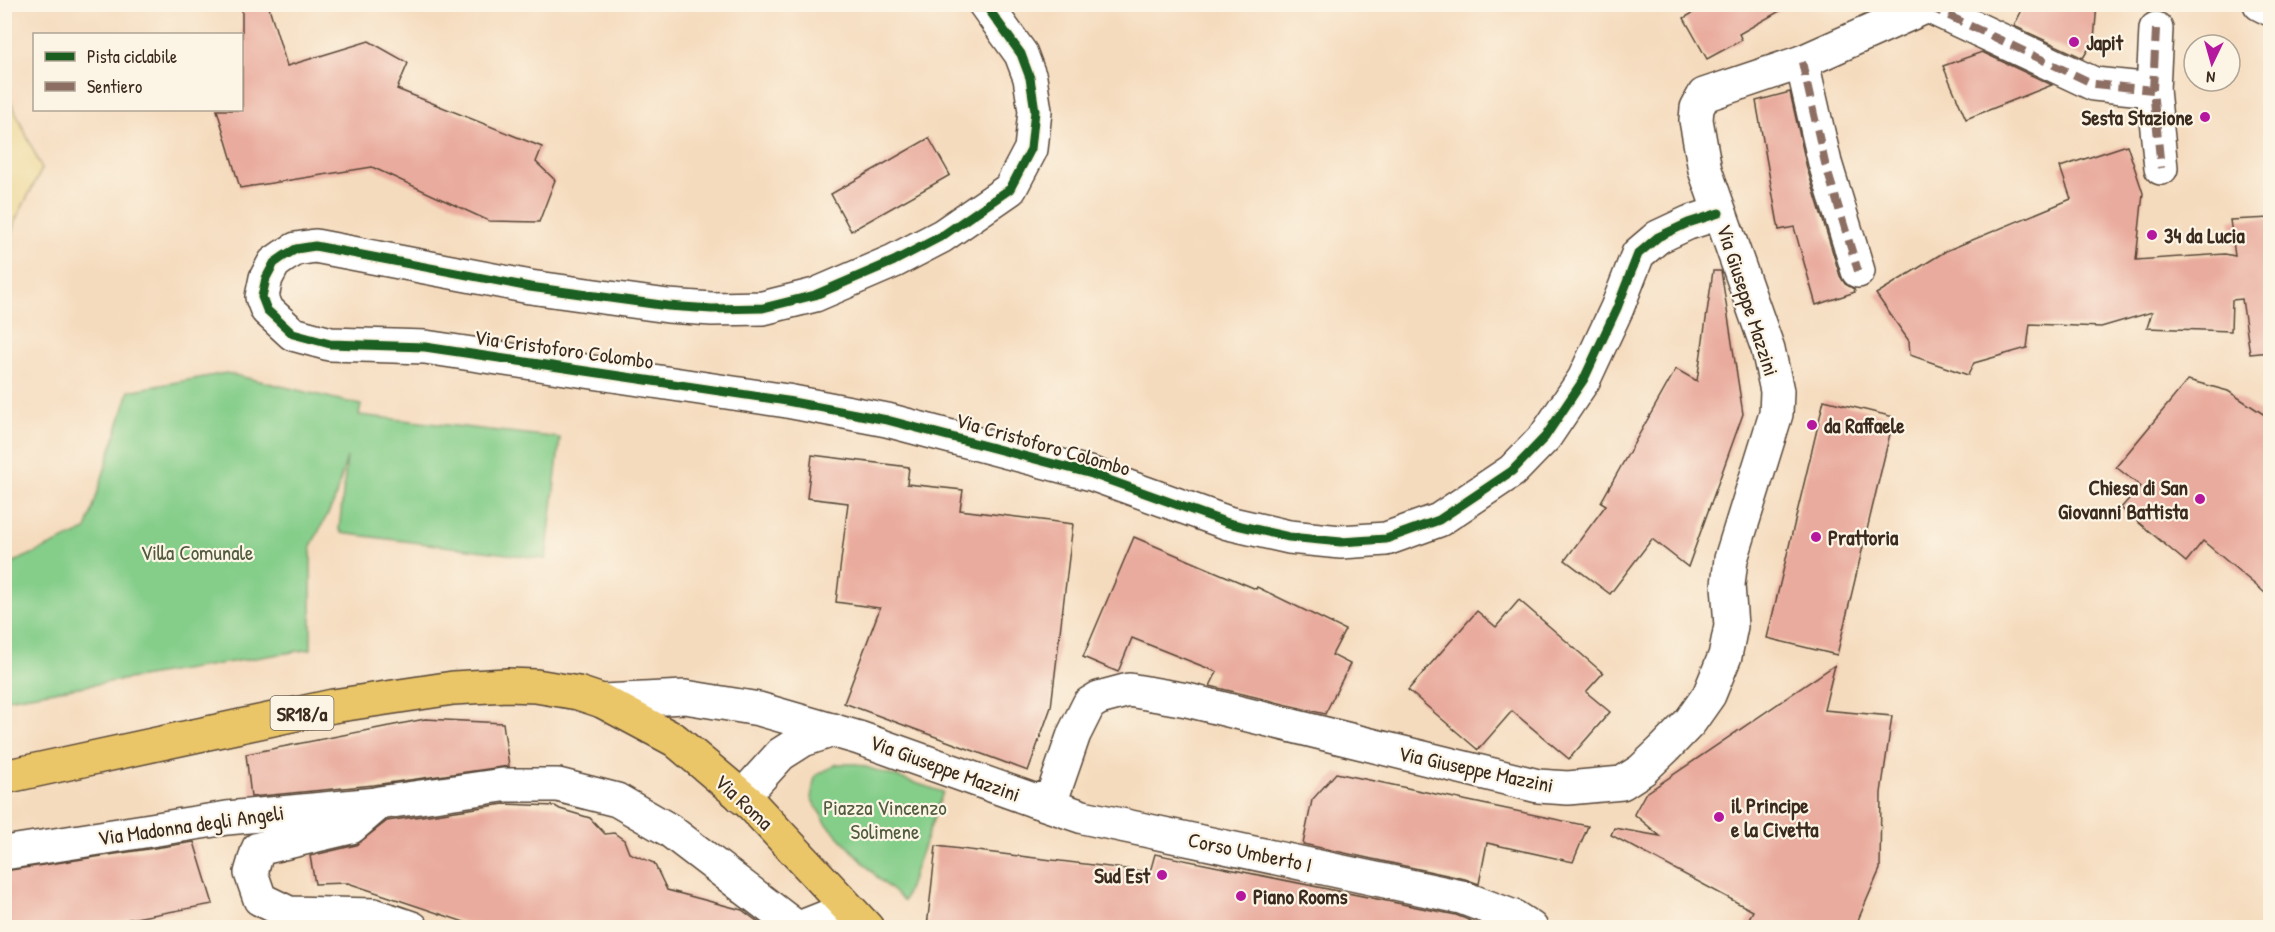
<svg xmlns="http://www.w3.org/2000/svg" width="2275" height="932" font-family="'Patrick Hand',sans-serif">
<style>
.green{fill:#85ce8a;stroke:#607c54;stroke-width:1.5}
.sand{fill:#eeda9e;stroke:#94825e;stroke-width:1.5}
.building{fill:#e9ab9d}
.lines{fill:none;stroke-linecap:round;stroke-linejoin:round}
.minor-casing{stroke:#574536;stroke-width:36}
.major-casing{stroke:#574536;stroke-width:36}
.minor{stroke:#fff;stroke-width:33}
.major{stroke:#ebc669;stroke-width:33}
.quiet{stroke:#8d6e63;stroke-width:8;stroke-dasharray:15 8;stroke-linecap:butt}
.cycleway-casing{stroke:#fcf5e5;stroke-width:13}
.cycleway{stroke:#1b5e20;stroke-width:9}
.poi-dot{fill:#b5179e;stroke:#fcf5e5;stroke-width:2}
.labels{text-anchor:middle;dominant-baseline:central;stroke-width:4.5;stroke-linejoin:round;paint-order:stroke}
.shield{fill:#fcf5e5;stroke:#75675a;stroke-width:1.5}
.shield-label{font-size:20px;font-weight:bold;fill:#3b2a1e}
.poi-label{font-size:21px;font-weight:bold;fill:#3b2a1e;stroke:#fcf5e5;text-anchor:start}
.street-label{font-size:21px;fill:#3b2a1e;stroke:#fcf5e5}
.park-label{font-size:21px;fill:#515b3e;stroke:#fcf5e5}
</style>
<rect width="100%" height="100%" fill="#fcf5e5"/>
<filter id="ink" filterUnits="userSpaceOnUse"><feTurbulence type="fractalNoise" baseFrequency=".0167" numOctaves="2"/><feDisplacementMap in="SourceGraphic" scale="12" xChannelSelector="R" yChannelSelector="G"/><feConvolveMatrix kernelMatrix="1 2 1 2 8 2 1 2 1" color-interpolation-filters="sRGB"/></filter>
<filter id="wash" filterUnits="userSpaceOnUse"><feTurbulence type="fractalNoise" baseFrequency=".008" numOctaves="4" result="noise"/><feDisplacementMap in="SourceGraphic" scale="24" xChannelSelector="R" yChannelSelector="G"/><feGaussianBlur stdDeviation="1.35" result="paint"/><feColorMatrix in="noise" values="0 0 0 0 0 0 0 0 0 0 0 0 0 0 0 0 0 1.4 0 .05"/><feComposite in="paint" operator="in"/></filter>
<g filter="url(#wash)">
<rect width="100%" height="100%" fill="#f5dbbe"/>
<g class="green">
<path d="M 226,373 L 361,405 L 359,415 L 560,438 L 546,559 L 341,533 L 341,530 L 339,530 L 347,457 L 334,502 L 311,546 L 311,649 L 5,699 L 5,566 L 86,530 L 129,391 Z"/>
<path d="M 837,764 L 857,764 L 943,792 L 904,901 L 879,879 L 826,823 L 811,798 L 815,776 Z"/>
</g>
<path class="sand" d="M 5,89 L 42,169 L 16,219 L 5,258 Z"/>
<g id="blocks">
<g class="building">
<path d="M 242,4 L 268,4 L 287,66 L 369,41 L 408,63 L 397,89 L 542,147 L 536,162 L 555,180 L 539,222 L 489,221 L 372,167 L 240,188 L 217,110 L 242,110 Z"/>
<path d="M 1708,4 L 1792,4 L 1739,34 L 1742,40 L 1707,59 L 1684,18 Z"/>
<path d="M 2025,4 L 2097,4 L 2094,40 L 2083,58 L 2014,26 Z"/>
<path d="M 1982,52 L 2052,85 L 1966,119 L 1943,66 Z"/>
<path d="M 1790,92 L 1807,168 L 1840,276 L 1845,284 L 1854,289 L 1855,292 L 1816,305 L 1794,227 L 1779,230 L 1756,101 Z"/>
<path d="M 929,138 L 950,175 L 851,231 L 831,194 Z"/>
<path d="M 2127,145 L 2143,193 L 2136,260 L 2225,254 L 2235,256 L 2230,220 L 2271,218 L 2271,352 L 2250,354 L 2242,299 L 2232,300 L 2231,331 L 2147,328 L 2152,312 L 2101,327 L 2030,324 L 2027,348 L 1974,363 L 1968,375 L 1910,355 L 1909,341 L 1876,294 L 1946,251 L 2071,199 L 2060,167 Z"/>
<path d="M 1713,271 L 1721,271 L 1743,414 L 1688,567 L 1652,539 L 1610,594 L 1565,560 L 1606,505 L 1601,502 L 1676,369 L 1697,381 Z"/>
<path d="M 2188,380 L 2228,391 L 2271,419 L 2271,598 L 2203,541 L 2186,562 L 2121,508 L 2140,486 L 2116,467 Z"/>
<path d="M 1824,400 L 1894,417 L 1837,655 L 1767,638 Z"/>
<path d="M 812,455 L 909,467 L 907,484 L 963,490 L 960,510 L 1073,524 L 1051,707 L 1028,771 L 844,703 L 880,608 L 836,602 L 848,503 L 807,498 Z"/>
<path d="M 1134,537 L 1256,589 L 1257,587 L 1345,630 L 1332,655 L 1350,664 L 1325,714 L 1210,686 L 1217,672 L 1132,638 L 1118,672 L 1083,657 Z"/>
<path d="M 1519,600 L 1603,673 L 1586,692 L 1610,712 L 1569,759 L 1512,711 L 1478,750 L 1408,690 L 1477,611 L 1496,627 Z"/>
<path d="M 1835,665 L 1824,710 L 1892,716 L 1881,793 L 1880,869 L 1855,927 L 1744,927 L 1753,911 L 1611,835 L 1614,828 L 1660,836 L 1634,814 L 1645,794 Z"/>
<path d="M 425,719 L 503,723 L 509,766 L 374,785 L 251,797 L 246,754 Z"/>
<path d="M 1336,773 L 1497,807 L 1588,826 L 1573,862 L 1487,843 L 1479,884 L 1465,879 L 1303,844 L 1312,800 Z"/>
<path d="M 504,804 L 555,806 L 560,809 L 590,818 L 605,834 L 614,833 L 624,840 L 629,853 L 654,863 L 667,890 L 742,910 L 762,925 L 762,927 L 479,927 L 348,883 L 315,884 L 310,856 L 356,845 L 387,821 Z"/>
<path d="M 194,842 L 213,904 L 86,927 L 4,927 L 4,871 Z"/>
<path d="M 936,846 L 1150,872 L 1155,854 L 1456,915 L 1471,921 L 1470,927 L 927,927 Z"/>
</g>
</g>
</g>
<g filter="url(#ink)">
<use href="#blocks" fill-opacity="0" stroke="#574536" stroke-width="1.5"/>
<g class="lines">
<defs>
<g id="minor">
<path d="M 985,4 L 1021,54 L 1030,78 L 1035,111 L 1031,149 L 1010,189 L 942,236 L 894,261 L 815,295 L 763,308 L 712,309 L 668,306 L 530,287 L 315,246 L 296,249 L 284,256 L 274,263 L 266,278 L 262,297 L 267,310 L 293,334 L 330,344 L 425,347 L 787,401 L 887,420 L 1092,474 L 1228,523 L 1289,537 L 1341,542 L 1386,539 L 1439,520 L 1512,471 L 1545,437 L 1584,379 L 1617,308 L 1638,254 L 1658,237 L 1688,223 L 1719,213"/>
<path d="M 2260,4 L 2270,9"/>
<path d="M 1928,6 L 2094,84 L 2153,90"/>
<path d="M 2156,29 L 2153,90 L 2161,168"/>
<path d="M 1802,62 L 1825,163 L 1858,271"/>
<path d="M 602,701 L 685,697 L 759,709 L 859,738 L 1036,801 L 1053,795 L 1074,734 L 1089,704 L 1099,698 L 1129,690 L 1187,700 L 1538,786 L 1568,788 L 1622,783 L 1642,770 L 1665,748 L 1690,722 L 1709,695 L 1725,656 L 1731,626 L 1728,585 L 1731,559 L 1776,414 L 1777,391 L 1768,349 L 1705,170 L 1696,120 L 1697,108 L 1704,95 L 1802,62 L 1932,4"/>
<path d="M 742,797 L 781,754 L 803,740 L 833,730"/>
<path d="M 1036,801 L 1083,817 L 1461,897 L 1514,917 L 1531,928"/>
<path d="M 4,853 L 227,818 L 377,804"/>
<path d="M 412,928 L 374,915 L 289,913 L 260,899 L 251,873 L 258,849 L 351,827 L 379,803 L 503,785 L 558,785 L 617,800 L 669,830 L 797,928"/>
<path d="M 799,928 L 847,909"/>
</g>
<path id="major" d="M 4,777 L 333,706 L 453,688 L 507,685 L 536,686 L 578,693 L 602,701 L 675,740 L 752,805 L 867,928"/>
</defs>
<use href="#minor" class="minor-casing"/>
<use href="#major" class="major-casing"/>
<use href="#minor" class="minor"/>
<use href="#major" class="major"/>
<g class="quiet">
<path d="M 1928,6 L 2094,84 L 2153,90"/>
<path d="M 2156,29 L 2153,90 L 2161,168"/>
<path d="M 1802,62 L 1825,163 L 1858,271"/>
</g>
<defs>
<path id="cycleway" d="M 985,4 L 1021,54 L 1030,78 L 1035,111 L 1031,149 L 1010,189 L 942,236 L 894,261 L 815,295 L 763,308 L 712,309 L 668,306 L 530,287 L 315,246 L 296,249 L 284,256 L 274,263 L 266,278 L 262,297 L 267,310 L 293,334 L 330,344 L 425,347 L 787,401 L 887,420 L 1092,474 L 1228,523 L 1289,537 L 1341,542 L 1386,539 L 1439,520 L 1512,471 L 1545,437 L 1584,379 L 1617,308 L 1638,254 L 1658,237 L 1688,223 L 1719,213"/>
</defs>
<use href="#cycleway" class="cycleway-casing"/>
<use href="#cycleway" class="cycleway"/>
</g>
</g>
<g class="poi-dot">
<circle cx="2074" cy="42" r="6"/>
<circle cx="2205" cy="117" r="6"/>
<circle cx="2152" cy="235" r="6"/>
<circle cx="1812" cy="425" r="6"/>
<circle cx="2200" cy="499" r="6"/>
<circle cx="1816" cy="537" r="6"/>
<circle cx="1719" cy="817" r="6"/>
<circle cx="1162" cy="875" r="6"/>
<circle cx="1241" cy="896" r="6"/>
</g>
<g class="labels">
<rect class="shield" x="270.5" y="696" width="63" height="34" rx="4.5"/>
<g class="shield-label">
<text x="302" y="713">SR18/a</text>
</g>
<g class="poi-label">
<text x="2086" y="42">Japit</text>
<text x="2193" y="117" text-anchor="end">Sesta Stazione</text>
<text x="2164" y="235">34 da Lucia</text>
<text x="1824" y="425">da Raffaele</text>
<text x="2188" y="487" text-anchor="end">Chiesa di San<tspan x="2188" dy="24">Giovanni Battista</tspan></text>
<text x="1828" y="537">Prattoria</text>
<text x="1731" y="805">il Principe<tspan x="1731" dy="24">e la Civetta</tspan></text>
<text x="1150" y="875" text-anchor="end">Sud Est</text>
<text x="1253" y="896">Piano Rooms</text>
</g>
<g class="street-label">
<text transform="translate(1748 300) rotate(72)">Via Giuseppe Mazzini</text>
<text transform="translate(564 349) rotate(8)">Via Cristoforo Colombo</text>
<text transform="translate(1043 444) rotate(16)">Via Cristoforo Colombo</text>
<text transform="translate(945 768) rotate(20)">Via Giuseppe Mazzini</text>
<text transform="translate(1476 769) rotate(12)">Via Giuseppe Mazzini</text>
<text transform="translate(744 802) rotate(43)">Via Roma</text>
<text transform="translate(191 825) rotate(-8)">Via Madonna degli Angeli</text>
<text transform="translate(1250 852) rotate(12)">Corso Umberto I</text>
</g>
<g class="park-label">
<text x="197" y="552">Villa Comunale</text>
<text x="885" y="807">Piazza Vincenzo<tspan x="885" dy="24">Solimene</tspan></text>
</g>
</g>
<rect width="2275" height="932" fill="none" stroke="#fcf5e5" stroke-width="24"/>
<rect x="33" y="33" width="210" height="78" fill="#fcf5e5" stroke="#afa495" stroke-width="1.5"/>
<rect x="45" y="52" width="30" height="9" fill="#1b5e20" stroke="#afa495" stroke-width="1.5"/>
<text x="87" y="63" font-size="18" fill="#3b2a1e">Pista ciclabile</text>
<rect x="45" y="82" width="30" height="9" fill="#8d6e63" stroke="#afa495" stroke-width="1.5"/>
<text x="87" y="93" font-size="18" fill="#3b2a1e">Sentiero</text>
<g transform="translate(2212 63) rotate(185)"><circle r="28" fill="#fcf5e5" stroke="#afa495" stroke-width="1.5"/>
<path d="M0-4.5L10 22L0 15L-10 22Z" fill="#b5179e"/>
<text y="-9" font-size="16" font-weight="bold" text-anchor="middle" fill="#3b2a1e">N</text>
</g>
</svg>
